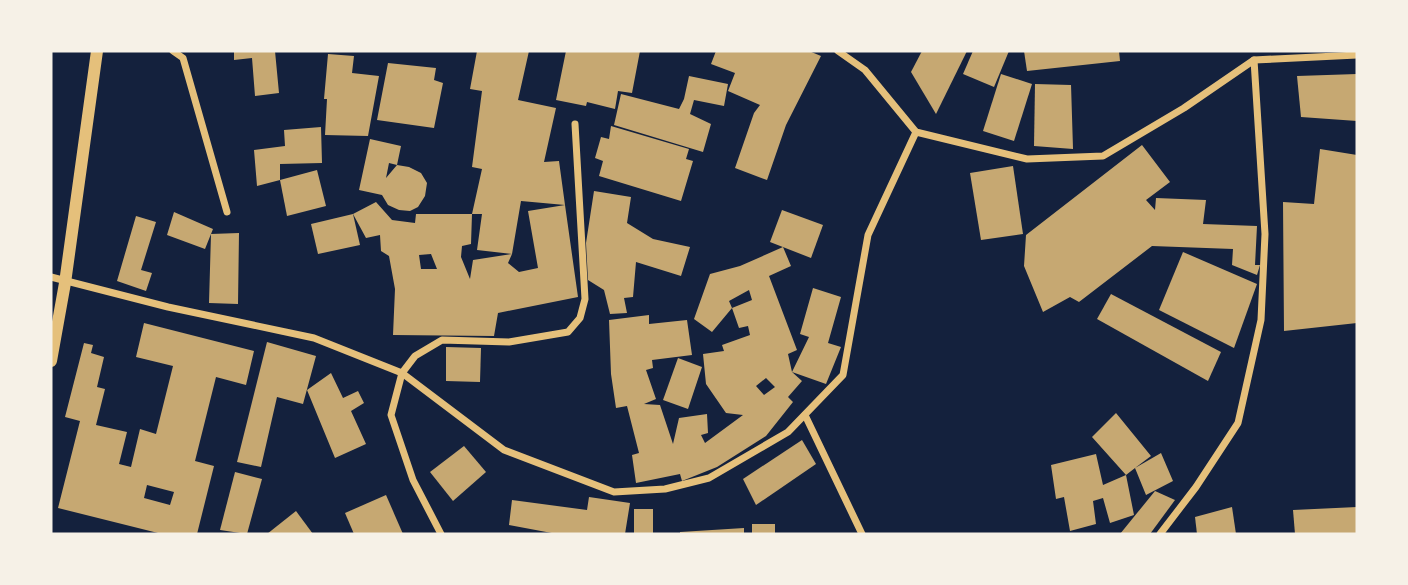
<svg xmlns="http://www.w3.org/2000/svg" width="1408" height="585" font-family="Quicksand,sans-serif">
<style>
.building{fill:#c6a872;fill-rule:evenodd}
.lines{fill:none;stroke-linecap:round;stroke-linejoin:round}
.minor{stroke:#e5c07b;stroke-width:7}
.tertiary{stroke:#e5c07b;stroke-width:12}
</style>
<rect width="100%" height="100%" fill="#14213d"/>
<g class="building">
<path d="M 234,51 L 275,51 L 279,93 L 255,96 L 252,58 L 234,60 Z"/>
<path d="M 477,51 L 529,51 L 518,100 L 556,108 L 544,162 L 559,161 L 565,205 L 521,201 L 512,254 L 477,250 L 482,214 L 472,214 L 482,169 L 472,167 L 482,91 L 470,89 Z"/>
<path d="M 566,51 L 640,51 L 632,93 L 618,91 L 615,109 L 587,102 L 586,106 L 556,100 Z"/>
<path d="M 716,51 L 809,51 L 821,56 L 786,125 L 767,180 L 735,168 L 754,113 L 760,105 L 728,91 L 735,73 L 711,64 Z"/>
<path d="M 922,51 L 967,51 L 936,114 L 911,72 Z"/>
<path d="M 973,51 L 1009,51 L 994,87 L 963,74 Z"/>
<path d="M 1024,51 L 1119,51 L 1120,61 L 1027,71 Z"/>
<path d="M 328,54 L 354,56 L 352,73 L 379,76 L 368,136 L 325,135 L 327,99 L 324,99 Z"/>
<path d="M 388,63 L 436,68 L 434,80 L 443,83 L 434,128 L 377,120 Z"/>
<path d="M 1001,74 L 1032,84 L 1014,141 L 983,131 Z"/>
<path d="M 1357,74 L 1357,121 L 1301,117 L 1297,76 Z"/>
<path d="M 689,76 L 728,84 L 724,106 L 694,100 L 690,114 L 711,124 L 703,152 L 614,125 L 621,94 L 679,109 L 684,99 Z"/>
<path d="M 1035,84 L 1071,85 L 1073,149 L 1034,146 Z"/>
<path d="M 611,126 L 689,149 L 686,159 L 693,161 L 681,201 L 599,176 L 603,161 L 595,158 L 601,137 L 609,139 Z"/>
<path d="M 321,127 L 322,163 L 280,164 L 280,180 L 257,186 L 254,150 L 285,146 L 284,130 Z"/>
<path d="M 370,139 L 401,146 L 397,165 L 389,163 L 386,178 L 397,165 L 409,167 L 421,173 L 427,183 L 425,196 L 418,207 L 410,211 L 399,210 L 388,205 L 382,195 L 359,190 Z"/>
<path d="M 1142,145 L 1170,182 L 1146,200 L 1155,210 L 1156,198 L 1206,200 L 1203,224 L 1257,226 L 1255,265 L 1260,265 L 1257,275 L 1232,265 L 1233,249 L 1152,246 L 1079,302 L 1070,297 L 1043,312 L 1024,266 L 1026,235 Z"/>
<path d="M 1320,149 L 1357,155 L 1357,323 L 1284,331 L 1283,202 L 1314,204 Z"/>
<path d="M 1013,166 L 1023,234 L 981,240 L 970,173 Z"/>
<path d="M 317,170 L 326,206 L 287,216 L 280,180 Z"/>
<path d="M 594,191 L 631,197 L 627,223 L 653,239 L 690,247 L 681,276 L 636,262 L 633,297 L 624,298 L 627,313 L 610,314 L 604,290 L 588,280 L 586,243 Z"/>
<path d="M 376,202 L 392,220 L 415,223 L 416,214 L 472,214 L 471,244 L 462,246 L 461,257 L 470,279 L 473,260 L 512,254 L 508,263 L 519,272 L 538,268 L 528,211 L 565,205 L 578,297 L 498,313 L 494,336 L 393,335 L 395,289 L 389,256 L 381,251 L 380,235 L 366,238 L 353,214 ZM 431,254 L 437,269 L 421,269 L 419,255 Z"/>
<path d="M 782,210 L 823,225 L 811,258 L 770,242 Z"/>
<path d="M 174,212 L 213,229 L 211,234 L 239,233 L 238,304 L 209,303 L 211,234 L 205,249 L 167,235 Z"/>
<path d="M 353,214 L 360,245 L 318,254 L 311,224 Z"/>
<path d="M 136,216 L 156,222 L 141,270 L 152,273 L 146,291 L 117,281 Z"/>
<path d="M 783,247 L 791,266 L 769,276 L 797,350 L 788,354 L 792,372 L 809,337 L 800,334 L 813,288 L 841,297 L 828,343 L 841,347 L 826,384 L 792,372 L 802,381 L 788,397 L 793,402 L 766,436 L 717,467 L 682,481 L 680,474 L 636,483 L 632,455 L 639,453 L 627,406 L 616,408 L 611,374 L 609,320 L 649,315 L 649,324 L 687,320 L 692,355 L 652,360 L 653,368 L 646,370 L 656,399 L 644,404 L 660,405 L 673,444 L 679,418 L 707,414 L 708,433 L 701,435 L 705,443 L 743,415 L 726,413 L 706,384 L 703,354 L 724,351 L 722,345 L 750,335 L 748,326 L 739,328 L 732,308 L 752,300 L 749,290 L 729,301 L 732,308 L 712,332 L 694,319 L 710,274 L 740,266 ZM 766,378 L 775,387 L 764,395 L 756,386 Z"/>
<path d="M 1183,252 L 1257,284 L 1234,348 L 1159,310 Z"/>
<path d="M 1111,294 L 1221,352 L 1208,381 L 1097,319 Z"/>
<path d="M 144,323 L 254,351 L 246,385 L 216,377 L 195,461 L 214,466 L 197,534 L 162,534 L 58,508 L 80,421 L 65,417 L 84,343 L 93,345 L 91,353 L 104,357 L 97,387 L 105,389 L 96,425 L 127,432 L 119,464 L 131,467 L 140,429 L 156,434 L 173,366 L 136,357 ZM 147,485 L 174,492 L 170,505 L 144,498 Z"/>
<path d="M 267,342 L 316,356 L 303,404 L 277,397 L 261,467 L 237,462 Z"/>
<path d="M 446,347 L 481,348 L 480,382 L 446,381 Z"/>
<path d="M 678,358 L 702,367 L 688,409 L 663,400 Z"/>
<path d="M 331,373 L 343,398 L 358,391 L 364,403 L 351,411 L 366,444 L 335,458 L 307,390 Z"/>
<path d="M 1116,413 L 1151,456 L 1135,468 L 1161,453 L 1173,481 L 1146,495 L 1135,468 L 1126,475 L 1134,515 L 1110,523 L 1103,498 L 1093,501 L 1096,524 L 1070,531 L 1064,497 L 1056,499 L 1051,465 L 1096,454 L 1103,485 L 1126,475 L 1092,437 Z"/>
<path d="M 802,440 L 816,464 L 756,505 L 743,479 Z"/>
<path d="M 464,446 L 486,472 L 453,501 L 430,472 Z"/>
<path d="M 235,472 L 262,479 L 247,534 L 220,530 Z"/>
<path d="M 1155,491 L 1175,500 L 1150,534 L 1120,534 Z"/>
<path d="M 386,495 L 403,534 L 354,534 L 345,513 Z"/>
<path d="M 589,497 L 630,503 L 625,534 L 557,534 L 509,525 L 512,500 L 587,510 Z"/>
<path d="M 1232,507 L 1236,534 L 1197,534 L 1195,517 Z"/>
<path d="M 1357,507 L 1357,534 L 1295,534 L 1293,510 Z"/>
<rect x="634" y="509" width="19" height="25"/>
<path d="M 296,511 L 313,534 L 267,534 Z"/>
<rect x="752" y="524" width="23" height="10"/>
<path d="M 744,528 L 744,534 L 680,534 L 680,532 Z"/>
</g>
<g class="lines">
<g class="minor">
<path d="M 173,51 L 183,58 L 227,212"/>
<path d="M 838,51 L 865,70 L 916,132 L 1027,159 L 1103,156 L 1184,108 L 1254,60 L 1357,55"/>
<path d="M 51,277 L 168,307 L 314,338 L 402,373 L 504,450 L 614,492 L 665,489 L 709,478 L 788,432 L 843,375 L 868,235 L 916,132"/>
<path d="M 805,415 L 862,534"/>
<path d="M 441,534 L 413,480 L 391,415 L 402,373 L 415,356 L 442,340 L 509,342 L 568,332 L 580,318 L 585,299 L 575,124"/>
<path d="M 1160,534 L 1196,487 L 1238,423 L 1261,320 L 1265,234 L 1254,60"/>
</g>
<path class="tertiary" d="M 51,361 L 65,283 L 97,51"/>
</g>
<rect width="1408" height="585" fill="none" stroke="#f6f1e7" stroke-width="105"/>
</svg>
